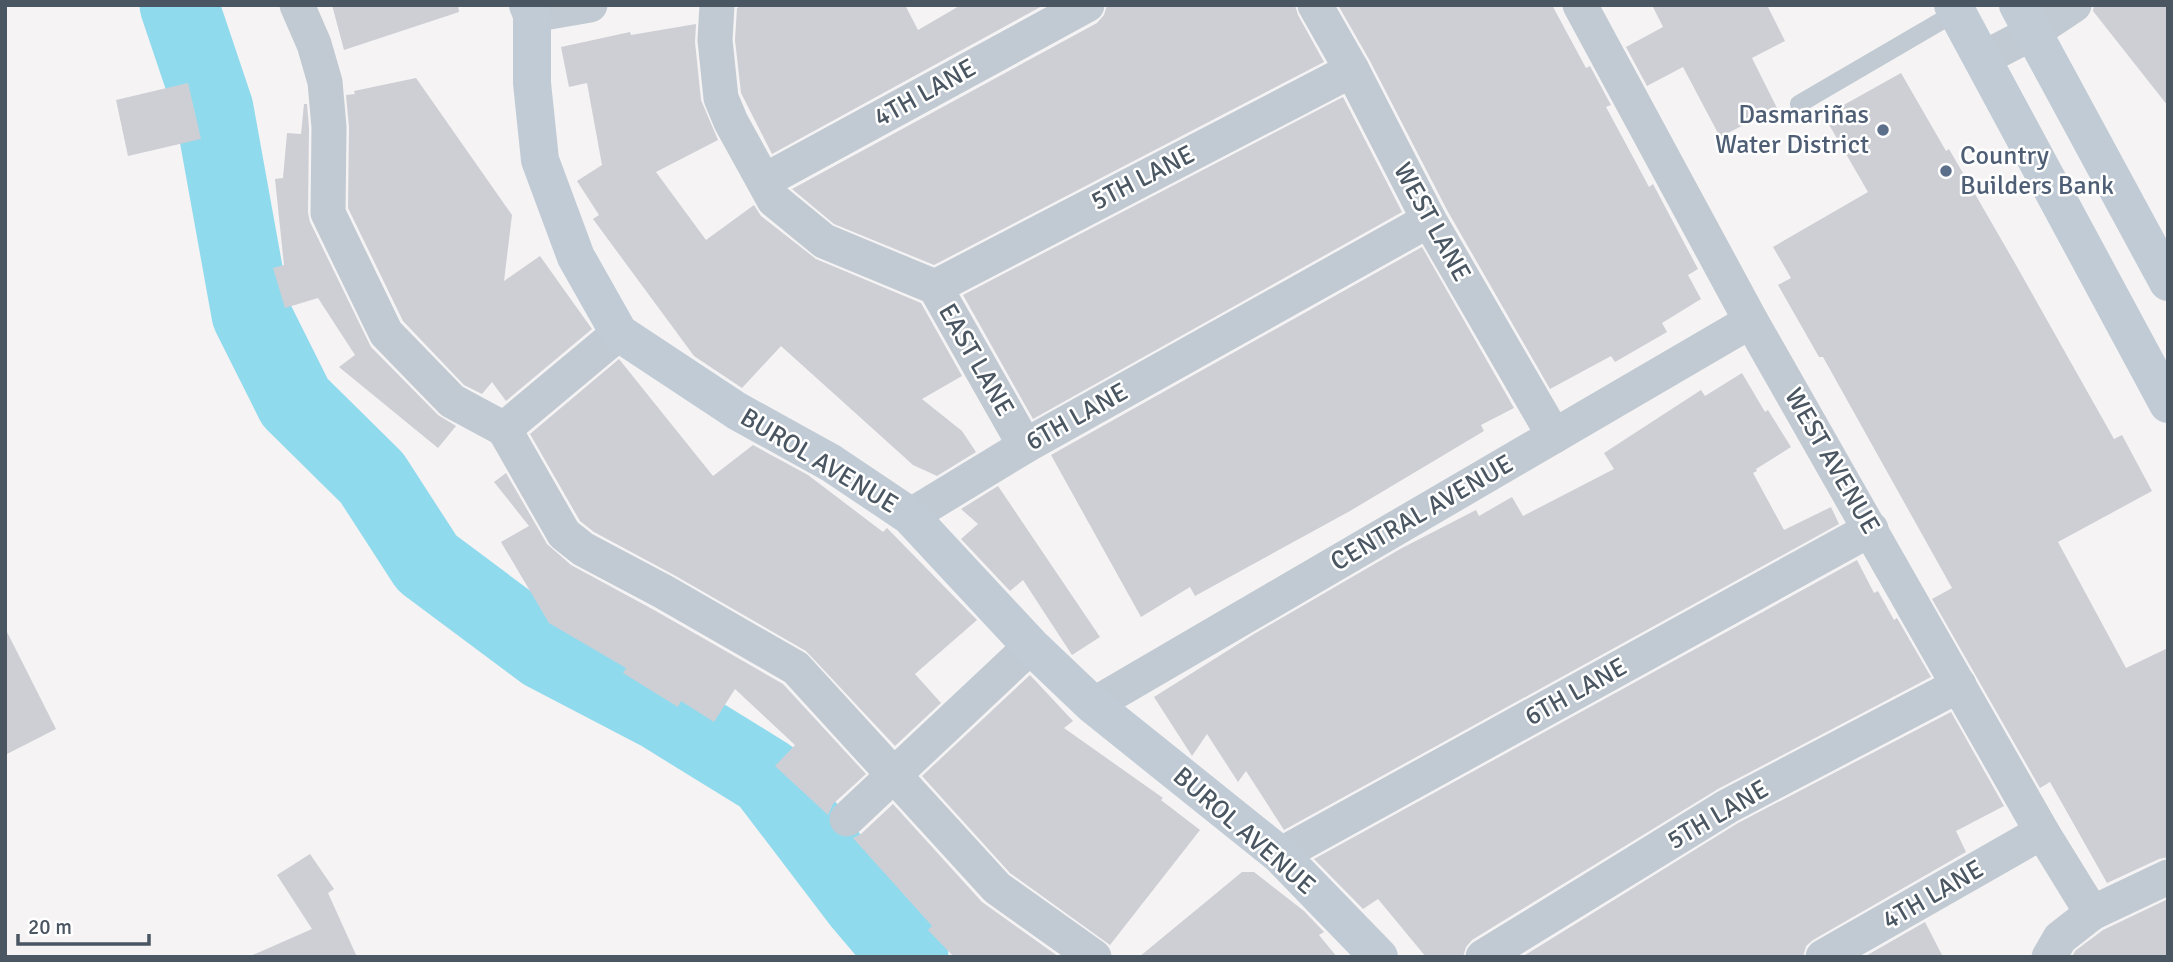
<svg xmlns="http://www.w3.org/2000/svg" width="2173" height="962" font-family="Signika,sans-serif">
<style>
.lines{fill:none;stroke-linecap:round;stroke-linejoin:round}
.river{stroke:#90daee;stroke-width:79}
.building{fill:#cdcfd5}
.lane{stroke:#c1cad2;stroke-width:18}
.street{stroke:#c1cad2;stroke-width:35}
.secondary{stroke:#c1cbd6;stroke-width:38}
.service-dot{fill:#5c6f8a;stroke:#fff;stroke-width:2.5}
.labels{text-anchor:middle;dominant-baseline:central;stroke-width:5;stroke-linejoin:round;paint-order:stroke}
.street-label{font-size:26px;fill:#4a5661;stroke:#fff}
.service-label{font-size:26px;fill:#4e5e75;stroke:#fff;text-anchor:end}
</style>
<rect width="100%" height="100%" fill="#f5f3f3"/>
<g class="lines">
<path class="river" d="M 179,5 L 214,109 L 251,314 L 295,402 L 372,478 L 427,563 L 545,651 L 660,711 L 767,777 L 863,903 L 909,957"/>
</g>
<g class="building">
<path d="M 332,5 L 458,5 L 459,12 L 344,50 Z"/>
<path d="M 742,5 L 905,5 L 918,30 L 961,5 L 1044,5 L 772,154 L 741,93 L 735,40 L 737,8 Z"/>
<path d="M 1107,5 L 1295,5 L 1298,15 L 1324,62 L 934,265 L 834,224 L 792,189 L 1097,23 L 1104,15 Z"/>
<path d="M 1338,5 L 1552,5 L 1586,68 L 1590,66 L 1611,105 L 1606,107 L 1633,157 L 1649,187 L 1653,184 L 1698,269 L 1688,275 L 1701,299 L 1662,323 L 1667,332 L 1615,362 L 1611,356 L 1550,389 L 1447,210 L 1370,61 Z"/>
<path d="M 1652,5 L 1767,5 L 1785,41 L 1752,58 L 1777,108 L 1720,137 L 1683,67 L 1647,86 L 1626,47 L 1663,27 Z"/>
<path d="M 2094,5 L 2168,5 L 2168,106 L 2093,11 Z"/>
<path d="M 696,24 L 695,42 L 701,100 L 718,140 L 656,172 L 706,240 L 754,205 L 761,216 L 816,259 L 921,303 L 962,376 L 922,399 L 962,431 L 976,452 L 937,476 L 913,465 L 781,346 L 742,388 L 694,356 L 593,219 L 599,215 L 577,181 L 602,165 L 587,83 L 569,87 L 561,47 L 630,32 L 631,35 Z"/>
<path d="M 1901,73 L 1946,151 L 1949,149 L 2016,265 L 2114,439 L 2122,435 L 2152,491 L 2058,542 L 2126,668 L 2168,648 L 2168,857 L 2159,859 L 2107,883 L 2050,782 L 2040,788 L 1932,599 L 1952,588 L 1823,357 L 1819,357 L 1778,285 L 1791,278 L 1773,247 L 1868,192 L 1824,116 Z"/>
<path d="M 416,78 L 512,215 L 504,281 L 540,256 L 592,329 L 506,401 L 492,382 L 482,394 L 464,385 L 403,321 L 348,208 L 349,127 L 346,95 L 355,94 L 354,91 Z"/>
<path d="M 188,83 L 201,139 L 128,156 L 116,100 Z"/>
<path d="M 1343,97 L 1402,212 L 1033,419 L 963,295 Z"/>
<path d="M 304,104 L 307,104 L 309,128 L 308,213 L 310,222 L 371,347 L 438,415 L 456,426 L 438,448 L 339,367 L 355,355 L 318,298 L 285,308 L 273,268 L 284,265 L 275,179 L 283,178 L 287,133 L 301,134 Z"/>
<path d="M 1422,247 L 1514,408 L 1481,425 L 1484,431 L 1350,511 L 1195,596 L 1190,587 L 1141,617 L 1051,455 Z"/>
<path d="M 619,359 L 713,476 L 753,445 L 808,475 L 883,532 L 887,528 L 977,620 L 915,674 L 941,703 L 895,746 L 806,651 L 674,575 L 594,532 L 580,521 L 530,434 Z"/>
<path d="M 1742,373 L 1765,412 L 1768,410 L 1791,447 L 1756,469 L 1757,471 L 1753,473 L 1784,530 L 1831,507 L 1839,524 L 1284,830 L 1246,771 L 1238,782 L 1207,734 L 1192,756 L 1154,697 L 1254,634 L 1402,548 L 1476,510 L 1479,516 L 1512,497 L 1523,516 L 1614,469 L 1604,453 L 1701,390 L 1705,396 Z"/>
<path d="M 506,473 L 547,544 L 571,565 L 654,610 L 783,684 L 866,774 L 833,804 L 828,815 L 775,766 L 795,745 L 735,689 L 714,722 L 681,701 L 678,707 L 623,673 L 626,668 L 549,623 L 501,542 L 529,526 L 494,482 Z"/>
<path d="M 998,486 L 1100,637 L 1072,655 L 1023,580 L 1010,591 L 961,539 L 978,524 L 961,509 Z"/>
<path d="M 1857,560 L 1874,593 L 1878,591 L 1894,620 L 1897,618 L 1931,677 L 1718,789 L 1472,940 L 1466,947 L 1463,957 L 1426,957 L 1378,899 L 1363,909 L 1314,859 Z"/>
<path d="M 5,628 L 56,729 L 5,755 Z"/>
<path d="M 1030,675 L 1073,721 L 1064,728 L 1163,798 L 1161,800 L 1200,830 L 1110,945 L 1010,873 L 922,776 Z"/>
<path d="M 1951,712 L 2004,806 L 1956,831 L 1966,852 L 1813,940 L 1806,946 L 1803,957 L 1522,957 L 1738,823 Z"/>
<path d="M 893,804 L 982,902 L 1059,957 L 954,957 L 928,930 L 932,926 L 853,838 L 861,834 Z"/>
<path d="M 310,854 L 334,889 L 328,893 L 357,957 L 248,957 L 312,929 L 277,875 Z"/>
<path d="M 1242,872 L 1254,872 L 1304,911 L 1324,932 L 1319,935 L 1337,957 L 1139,957 Z"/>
<path d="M 2168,899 L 2168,957 L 2072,957 L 2075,951 L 2103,930 Z"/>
<path d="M 1925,922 L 1943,957 L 1864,957 Z"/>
</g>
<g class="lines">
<path class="lane" d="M 1799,104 L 1960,10"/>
<g class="street">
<path d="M 297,5 L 314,44 L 325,82 L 329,127 L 328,213 L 386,333 L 452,401 L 504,429 L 619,333"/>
<path d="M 717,5 L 715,40 L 721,98 L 731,122 L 774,200 L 824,241 L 935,287 L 1025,446"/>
<path d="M 1315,5 L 1352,70 L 1429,220 L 1554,436"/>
<path d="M 1580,5 L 1751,321 L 2042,832 L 2092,913"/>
<path d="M 532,15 L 590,5"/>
<path d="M 1982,59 L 2032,33 L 2074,5"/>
<path d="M 764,181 L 1087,5"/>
<path d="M 935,287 L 1352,70"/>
<path d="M 504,429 L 564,534 L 583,549 L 664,592 L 796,668 L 997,888 L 1094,957"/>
<path d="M 910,516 L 1025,446 L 1429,220"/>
<path d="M 1093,705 L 1751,321"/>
<path d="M 847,819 L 1031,646"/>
<path d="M 1280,855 L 1871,529"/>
<path d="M 1483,957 L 1728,806 L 1959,685"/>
<path d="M 1823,957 L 2042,832"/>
<path d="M 2049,957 L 2060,938 L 2092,913 L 2168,877"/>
</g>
<g class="secondary">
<path d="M 528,5 L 532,15 L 532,83 L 540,160 L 576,257 L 619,333 L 737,411 L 831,463 L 910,516 L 1031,646 L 1093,705 L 1280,855 L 1379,957"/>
<path d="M 1953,5 L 2168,404"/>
<path d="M 2018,5 L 2168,282"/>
</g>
</g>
<g class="service-dot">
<circle cx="1883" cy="130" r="7"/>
<circle cx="1946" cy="171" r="7"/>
</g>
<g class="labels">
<g class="street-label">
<text transform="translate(925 93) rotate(-29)">4TH LANE</text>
<text transform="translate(1143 178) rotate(-27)">5TH LANE</text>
<text transform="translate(1432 222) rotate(61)">WEST LANE</text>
<text transform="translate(976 360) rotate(60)">EAST LANE</text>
<text transform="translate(1077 417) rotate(-29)">6TH LANE</text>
<text transform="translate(819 461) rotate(31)">BUROL AVENUE</text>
<text transform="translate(1832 461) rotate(60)">WEST AVENUE</text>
<text transform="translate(1422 513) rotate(-30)">CENTRAL AVENUE</text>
<text transform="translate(1576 692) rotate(-29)">6TH LANE</text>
<text transform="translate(1718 815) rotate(-30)">5TH LANE</text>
<text transform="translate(1244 831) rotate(41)">BUROL AVENUE</text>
<text transform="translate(1933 895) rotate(-30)">4TH LANE</text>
</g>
<g class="service-label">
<text x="1869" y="115">Dasmariñas<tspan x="1869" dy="30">Water District</tspan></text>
<text x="1960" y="156" text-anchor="start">Country<tspan x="1960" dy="30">Builders Bank</tspan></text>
</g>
</g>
<rect width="2173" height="962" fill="none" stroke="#4a5661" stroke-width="14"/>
<path d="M18 934v10h131v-10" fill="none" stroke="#4a5661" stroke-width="3.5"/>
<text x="28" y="934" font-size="21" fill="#4a5661" stroke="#ffffff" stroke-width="5" paint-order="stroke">20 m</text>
</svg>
